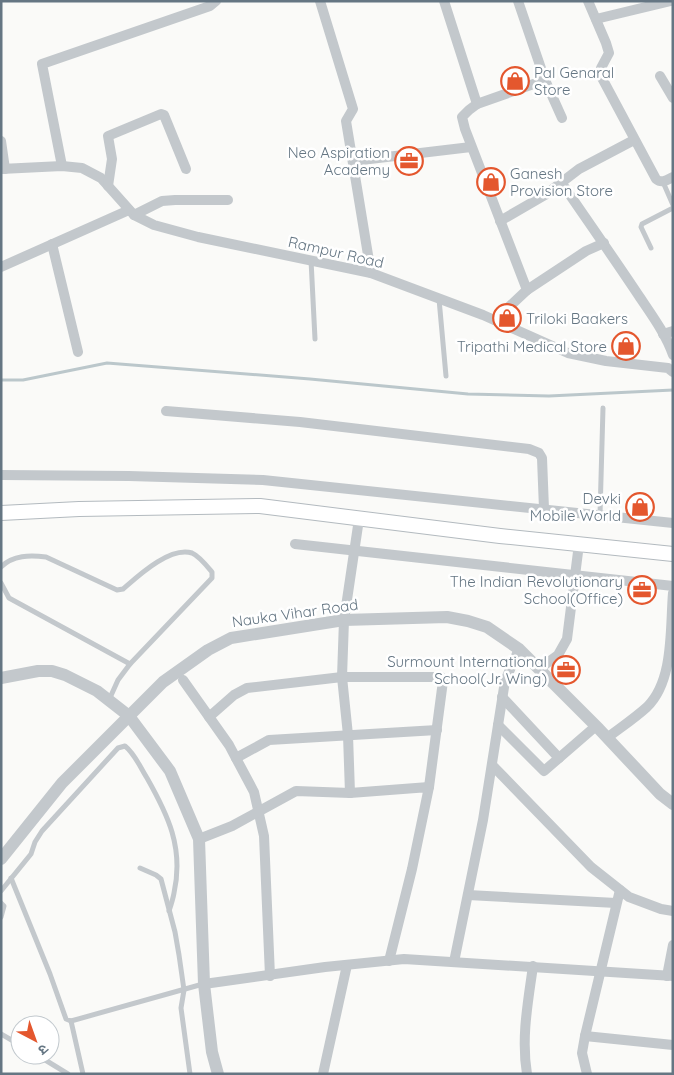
<svg xmlns="http://www.w3.org/2000/svg" width="674" height="1075" font-family="Quicksand,'Noto Sans Devanagari',sans-serif">
<style>
.lines{fill:none;stroke-linecap:round;stroke-linejoin:round}
.stream{stroke:#bbc7cb;stroke-width:3}
.secondary-casing{stroke:#b3babf;stroke-width:16}
.service{stroke:#c3c8cc;stroke-width:5}
.minor{stroke:#c3c8cc;stroke-width:10}
.tertiary{stroke:#c3c8cc;stroke-width:12}
.secondary{stroke:#fff;stroke-width:14}
.labels{text-anchor:middle;dominant-baseline:central;stroke-width:5;stroke-linejoin:round;paint-order:stroke}
.poi-label{font-size:15px;fill:#657683;stroke:#fff;text-anchor:end}
.street-label{font-size:15px;fill:#657683;stroke:#fff}
</style>
<rect width="100%" height="100%" fill="#fafaf8"/>
<g class="lines">
<path class="stream" d="M 1,380 L 23,380 L 107,363 L 310,379 L 468,394 L 549,396 L 673,390"/>
<defs>
<path id="secondary" d="M 1,513 L 79,509 L 260,506 L 500,536 L 673,554"/>
</defs>
<use href="#secondary" class="secondary-casing"/>
<g class="service">
<path d="M 663,182 L 673,205"/>
<path d="M 651,248 L 641,227 L 642,224 L 673,208"/>
<path d="M 311,260 L 315,339"/>
<path d="M 439,299 L 446,376"/>
<path d="M 600,514 L 603,408"/>
<path d="M 1,567 C 13,555 30,555 46,557 L 117,590 L 123,589 C 138,576 170,546 192,553 C 199,556 207,566 212,572 L 212,578 L 130,664 L 118,680 L 109,700"/>
<path d="M 1,583 L 9,598 L 130,664"/>
<path d="M 140,868 L 156,875 L 161,879 L 175,932 L 179,955 L 184,990 L 181,1008 L 190,1074"/>
<path d="M 11,878 L 50,974 L 66,1019 L 71,1021 L 203,984"/>
<path d="M 1,891 L 31,854 L 35,842 L 42,831 L 118,748 L 125,746 C 135,754 140,767 147,778 C 168,815 184,848 174,893 C 173,899 171,905 169,911"/>
<path d="M 1,903 L 4,906 L 1,917"/>
<path d="M 71,1021 L 83,1074"/>
<path d="M 1,1034 L 20,1045"/>
<path d="M 37,1055 L 68,1074"/>
</g>
<g class="minor">
<path d="M 320,1 L 353,109 L 346,121 L 371,273"/>
<path d="M 444,1 L 477,104 L 469,110 L 462,117 L 465,129 L 527,290 L 495,320"/>
<path d="M 518,1 L 545,80 L 562,118"/>
<path d="M 588,1 L 606,43 L 609,53 L 601,68 L 602,78 L 656,179 C 662,184 667,180 673,177"/>
<path d="M 596,19 L 671,1"/>
<path d="M 660,76 L 673,98"/>
<path d="M 477,104 L 545,80"/>
<path d="M 1,141 L 5,169"/>
<path d="M 353,161 L 471,147"/>
<path d="M 62,166 L 42,64 L 210,6 L 216,1"/>
<path d="M 1,169 L 62,166 L 82,168 L 101,178 L 134,215 L 154,225 L 198,237 L 371,273 L 483,315 L 568,353 L 606,361 L 668,368 L 673,372"/>
<path d="M 561,182 C 587,220 613,257 639,296 C 651,314 666,334 673,355"/>
<path d="M 108,186 L 112,159 L 108,136 L 161,114 L 164,115 L 186,169"/>
<path d="M 134,215 L 162,201 L 175,200 L 228,200"/>
<path d="M 500,221 L 545,195 L 579,169 L 634,140"/>
<path d="M 52,244 L 78,352"/>
<path d="M 1,267 L 129,210"/>
<path d="M 527,290 L 586,251 L 604,243"/>
<path d="M 663,334 L 673,331"/>
<path d="M 166,411 L 300,422 L 529,449 L 539,453 L 542,458 L 544,509"/>
<path d="M 1,475 L 129,476 L 263,480 L 673,523"/>
<path d="M 295,544 L 673,586"/>
<path d="M 539,669 L 558,655 L 567,639 L 579,544"/>
<path d="M 183,680 L 229,745 L 254,792 L 264,836 L 270,976"/>
<path d="M 502,697 L 559,758"/>
<path d="M 209,717 L 234,695 L 247,688 L 342,677 L 441,677 L 443,681 L 429,787"/>
<path d="M 498,725 L 544,771 L 596,726"/>
<path d="M 607,738 C 620,728 635,718 647,707 C 674,681 670,629 673,593"/>
<path d="M 236,758 L 269,740 L 437,730"/>
<path d="M 492,765 L 591,867 L 629,897 L 661,909 L 673,911"/>
<path d="M 350,793 L 348,735 L 342,677 L 344,620 L 359,519"/>
<path d="M 199,839 L 232,826 L 296,791 L 350,793 L 429,787 L 412,869 L 389,961"/>
<path d="M 468,895 L 616,903"/>
<path d="M 454,962 L 483,820 L 505,681 L 519,649"/>
<path d="M 667,976 L 673,945"/>
<path d="M 204,984 L 325,967 L 404,959 L 673,976"/>
<path d="M 585,1036 L 673,1045"/>
<path d="M 323,1074 L 347,965"/>
<path d="M 527,1074 C 521,1038 528,1002 533,966"/>
<path d="M 587,1074 L 582,1053 L 585,1036 L 620,890"/>
</g>
<g class="tertiary">
<path d="M 1,678 L 38,671 L 52,671 L 65,675 L 97,691 L 129,716 L 170,771 L 199,839 L 204,984 L 212,1052 L 218,1074"/>
<path d="M 1,859 L 62,783 L 163,682 L 208,650 L 231,638 L 344,620 L 447,617 L 468,621 L 487,627 L 519,649 L 599,729 L 660,794 L 673,804"/>
</g>
<use href="#secondary" class="secondary"/>
</g>
<defs>
<symbol id="shop-ring" viewBox="-11 -11 22 22"><circle r="9.5" fill="#fff" stroke="#e4572e" stroke-width="1.5"/><path d="M-5-2.5h2.3a2.7 3.5 0 0 1 5.4 0H5L5.5 6h-11ZM-1.5-2.5h3a1.5 2.3 0 0 0-3 0Z" fill="#e4572e"/></symbol>
<symbol id="office-ring" viewBox="-11 -11 22 22"><circle r="9.5" fill="#fff" stroke="#e4572e" stroke-width="1.5"/><path d="M-6-3h4V-5.5h4V-3h4V5H-6ZM-1-4.5V-3h2v-1.5ZM-6 0V1H6V0Z" fill="#e4572e"/></symbol>
</defs>
<g fill-rule="evenodd">
<use href="#shop-ring" x="499" y="65" width="32" height="32"/>
<use href="#office-ring" x="393" y="145" width="32" height="32"/>
<use href="#shop-ring" x="475" y="166" width="32" height="32"/>
<use href="#shop-ring" x="491" y="302" width="32" height="32"/>
<use href="#shop-ring" x="610" y="330" width="32" height="32"/>
<use href="#shop-ring" x="624" y="491" width="32" height="32"/>
<use href="#office-ring" x="626" y="574" width="32" height="32"/>
<use href="#office-ring" x="550" y="654" width="32" height="32"/>
</g>
<g class="labels">
<g class="poi-label">
<text x="534" y="72" text-anchor="start">Pal Genaral<tspan x="534" dy="17">Store</tspan></text>
<text x="390" y="152">Neo Aspiration<tspan x="390" dy="17">Academy</tspan></text>
<text x="510" y="173" text-anchor="start">Ganesh<tspan x="510" dy="17">Provision Store</tspan></text>
<text x="526" y="318" text-anchor="start">Triloki Baakers</text>
<text x="607" y="346">Tripathi Medical Store</text>
<text x="621" y="498">Devki<tspan x="621" dy="17">Mobile World</tspan></text>
<text x="623" y="581">The Indian Revolutionary<tspan x="623" dy="17">School(Office)</tspan></text>
<text x="547" y="661">Surmount International<tspan x="547" dy="17">School(Jr. Wing)</tspan></text>
</g>
<g class="street-label">
<text transform="translate(336 252) rotate(13)">Rampur Road</text>
<text transform="translate(295 613) rotate(-8)">Nauka Vihar Road</text>
</g>
</g>
<rect width="674" height="1075" fill="none" stroke="#657683" stroke-width="5"/>
<g transform="translate(35 1040) rotate(139)"><circle r="24" fill="#ffffff" stroke="#c1c8cd"/>
<path d="M0-4L9 19L0 12L-9 19Z" fill="#e4572e"/>
<text y="-8" font-size="14" font-weight="bold" text-anchor="middle" fill="#657683">उ</text>
</g>
</svg>
